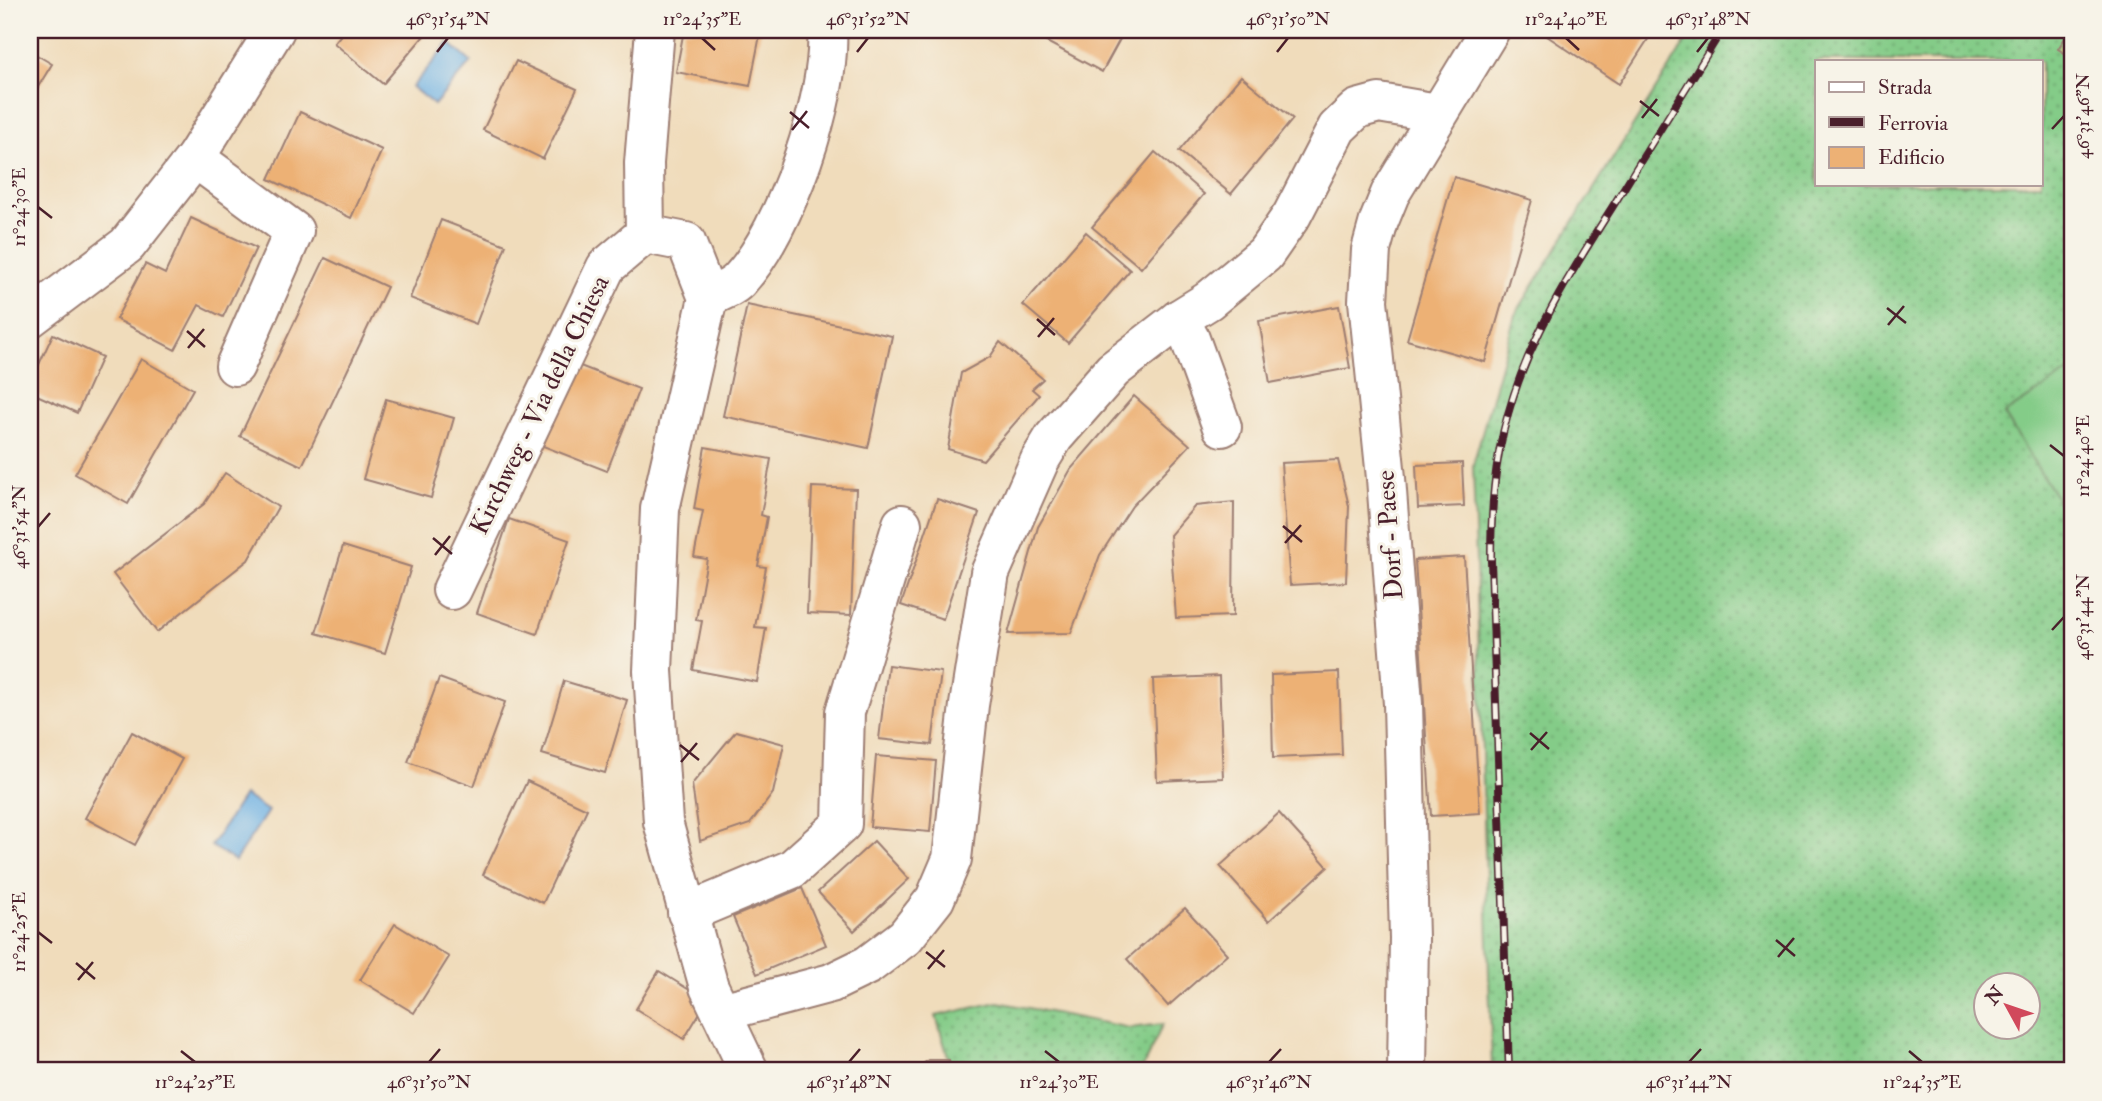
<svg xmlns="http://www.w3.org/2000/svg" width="2102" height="1101" font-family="'IM FELL Double Pica',serif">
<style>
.grass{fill:url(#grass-dots);stroke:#67765a;stroke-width:2;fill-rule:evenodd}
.park{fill:#84cc88;stroke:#67765a;stroke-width:2}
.water{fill:#6eb1e3;stroke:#5c6887;stroke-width:2}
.building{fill:#edb175}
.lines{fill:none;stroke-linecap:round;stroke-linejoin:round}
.minor-casing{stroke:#9d7e73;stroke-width:42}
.minor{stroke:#fff;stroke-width:38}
.rail-casing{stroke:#4a1f2b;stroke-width:8}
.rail{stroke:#f7f3e8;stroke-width:5;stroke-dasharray:16;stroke-linecap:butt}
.ticks{fill:none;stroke:#4a1f2b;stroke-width:2.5}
.labels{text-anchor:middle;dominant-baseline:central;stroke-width:6;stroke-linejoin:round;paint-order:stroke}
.street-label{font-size:26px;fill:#4a1f2b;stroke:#f7f3e8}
.neatline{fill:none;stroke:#4a1f2b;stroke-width:2.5}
.ticks-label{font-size:18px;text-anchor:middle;fill:#4a1f2b}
</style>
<defs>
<pattern id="grass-dots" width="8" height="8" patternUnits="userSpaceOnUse" patternTransform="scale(1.75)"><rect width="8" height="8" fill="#84cc88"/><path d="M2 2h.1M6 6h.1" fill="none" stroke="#6ea56f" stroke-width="1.8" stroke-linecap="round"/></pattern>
</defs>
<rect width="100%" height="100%" fill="#f7f3e8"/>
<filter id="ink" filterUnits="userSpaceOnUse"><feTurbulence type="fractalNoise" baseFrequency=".0143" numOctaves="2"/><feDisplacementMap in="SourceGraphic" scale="14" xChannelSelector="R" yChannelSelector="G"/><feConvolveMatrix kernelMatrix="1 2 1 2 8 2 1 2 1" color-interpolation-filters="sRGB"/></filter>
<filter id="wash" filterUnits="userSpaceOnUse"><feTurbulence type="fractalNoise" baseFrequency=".00686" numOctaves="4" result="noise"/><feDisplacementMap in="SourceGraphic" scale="28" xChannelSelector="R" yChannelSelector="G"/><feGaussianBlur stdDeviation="1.57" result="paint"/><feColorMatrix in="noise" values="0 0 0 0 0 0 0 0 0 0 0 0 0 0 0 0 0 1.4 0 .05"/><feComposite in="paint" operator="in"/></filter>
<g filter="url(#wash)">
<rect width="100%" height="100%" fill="#f0dcbb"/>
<g class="grass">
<path d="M 1693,30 L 2072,30 L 2072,1071 L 1492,1071 L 1473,465 L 1515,315 ZM 1817,61 L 2041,61 L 2041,184 L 1817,184 ZM 1986,986 L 2028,986 L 2028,1028 L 1986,1028 Z"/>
<path d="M 998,1002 L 1130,1028 L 1163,1024 L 1141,1071 L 950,1071 L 949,1060 L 936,1016 Z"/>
</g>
<path class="park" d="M 2072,370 L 2072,512 L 2067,515 L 2004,414 Z"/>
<g class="water">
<path d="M 449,43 L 471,62 L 434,105 L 412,87 Z"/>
<path d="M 244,795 L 268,811 L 235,861 L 211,846 Z"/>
</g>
<g id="blocks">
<g class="building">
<path d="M 345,30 L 429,30 L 383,84 L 334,43 Z"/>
<path d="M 684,30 L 761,30 L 750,86 L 676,72 Z"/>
<path d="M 1051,30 L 1125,30 L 1102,72 L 1045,41 Z"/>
<path d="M 1551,30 L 1654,30 L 1619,84 L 1547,36 Z"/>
<path d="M 2070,30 L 2072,30 L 2072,58 L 2058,49 Z"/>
<path d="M 30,51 L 52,64 L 30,100 Z"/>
<path d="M 516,61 L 577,89 L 543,159 L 483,130 Z"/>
<path d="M 1241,76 L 1293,119 L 1231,194 L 1179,151 Z"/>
<path d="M 300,112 L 382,150 L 351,218 L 269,179 Z"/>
<path d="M 1155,152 L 1204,194 L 1141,268 L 1092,227 Z"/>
<path d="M 1454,177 L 1532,200 L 1485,362 L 1407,340 Z"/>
<path d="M 191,218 L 256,248 L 223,317 L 199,305 L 175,350 L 116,319 L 145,264 L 165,274 Z"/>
<path d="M 441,220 L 506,245 L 476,324 L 410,298 Z"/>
<path d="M 1086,232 L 1130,270 L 1068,343 L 1023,305 Z"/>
<path d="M 325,258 L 387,287 L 302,466 L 240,436 Z"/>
<path d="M 747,305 L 892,336 L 868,448 L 723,416 Z"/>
<path d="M 1339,306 L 1350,368 L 1270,383 L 1259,321 Z"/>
<path d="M 53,334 L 102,357 L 77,413 L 30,392 L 30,384 Z"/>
<path d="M 1000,342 L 1043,379 L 1032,389 L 1039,395 L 983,460 L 948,449 L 961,373 L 990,357 Z"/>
<path d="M 141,359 L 193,389 L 128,504 L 75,474 Z"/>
<path d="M 575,364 L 639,389 L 607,471 L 543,446 Z"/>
<path d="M 1134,396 L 1190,445 L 1132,506 L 1100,555 L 1071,633 L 1008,634 L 1038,527 L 1071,469 Z"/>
<path d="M 386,399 L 454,418 L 431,498 L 363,479 Z"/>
<path d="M 705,447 L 771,459 L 761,515 L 767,517 L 758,566 L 766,567 L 755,627 L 766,628 L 757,682 L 693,670 L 702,621 L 696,620 L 707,559 L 694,557 L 703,511 L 694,509 Z"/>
<path d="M 1338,460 L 1349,506 L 1346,582 L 1290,585 L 1281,463 Z"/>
<path d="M 1462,463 L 1464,506 L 1418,508 L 1416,465 Z"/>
<path d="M 225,473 L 278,507 L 248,560 L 157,632 L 113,574 L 204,504 Z"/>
<path d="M 812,487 L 856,489 L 851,615 L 807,613 Z"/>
<path d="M 937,499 L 979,513 L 943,619 L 901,605 Z"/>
<path d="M 1234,502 L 1233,616 L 1176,618 L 1170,535 L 1195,506 Z"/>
<path d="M 509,519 L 569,540 L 537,634 L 477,613 Z"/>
<path d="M 343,546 L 411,567 L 385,653 L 316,633 Z"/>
<path d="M 1464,557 L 1480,813 L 1431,816 L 1415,560 Z"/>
<path d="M 888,665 L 941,672 L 932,745 L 879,739 Z"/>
<path d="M 1339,672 L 1342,755 L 1273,758 L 1271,675 Z"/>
<path d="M 1219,676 L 1223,778 L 1157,781 L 1153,679 Z"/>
<path d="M 439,678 L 505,702 L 474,786 L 408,762 Z"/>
<path d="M 564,681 L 627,700 L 605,773 L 542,754 Z"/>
<path d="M 736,731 L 784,744 L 773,793 L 750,824 L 700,841 L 692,784 Z"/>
<path d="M 132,732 L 182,759 L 135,845 L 85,818 Z"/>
<path d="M 876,756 L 936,761 L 930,832 L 870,827 Z"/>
<path d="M 527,781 L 587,809 L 543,903 L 483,875 Z"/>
<path d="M 1279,813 L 1328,867 L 1269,921 L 1220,866 Z"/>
<path d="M 874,841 L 909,879 L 854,931 L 818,892 Z"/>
<path d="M 802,888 L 826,945 L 757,974 L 733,917 Z"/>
<path d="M 1185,908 L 1227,954 L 1168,1006 L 1127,959 Z"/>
<path d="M 395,924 L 449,957 L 414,1013 L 360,980 Z"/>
<path d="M 659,971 L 707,1001 L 684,1039 L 636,1009 Z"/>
<path d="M 928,1060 L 949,1060 L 950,1071 L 915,1071 Z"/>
</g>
</g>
</g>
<g filter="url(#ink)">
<use href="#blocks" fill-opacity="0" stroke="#9d7e73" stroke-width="2"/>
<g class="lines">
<defs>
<g id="minor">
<path d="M 655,30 L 644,163 L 645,234 L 686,242 L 708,298 L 660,509 L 653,671 L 663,822 L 709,987 L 749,1071"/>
<path d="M 195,158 L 294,231 L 235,366"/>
<path d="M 708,298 C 718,292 733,288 740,279 C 785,231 832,95 827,30"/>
<path d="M 30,318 L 127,245 L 195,158 L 275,30"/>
<path d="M 1179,319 L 1190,339 L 1222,427"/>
<path d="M 452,590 L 606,267 L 645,234"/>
<path d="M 687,913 L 792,869 L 842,824 L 845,712 L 902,524"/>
<path d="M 721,1012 L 831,983 L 868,965 L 905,937 L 935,899 L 952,859 L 969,705 L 990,573 L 1040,460 L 1054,437 L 1113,370 L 1179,319 L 1208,301 L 1265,254 L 1292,215 L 1337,128 L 1357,109 L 1379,103 L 1437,113"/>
<path d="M 1407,1071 L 1409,938 L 1403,704 L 1386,478 L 1368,301 L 1371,250 L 1379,221 L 1390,194 L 1490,30"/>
</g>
</defs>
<use href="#minor" class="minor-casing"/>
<use href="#minor" class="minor"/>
<defs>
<path id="rail" d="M 1509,1071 L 1491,561 C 1491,511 1494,462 1508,414 C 1529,338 1571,272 1613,206 C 1649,147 1686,88 1722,30"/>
</defs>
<use href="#rail" class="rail-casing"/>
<use href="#rail" class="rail"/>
</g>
</g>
<path class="ticks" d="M 702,38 L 715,50M 1566,38 L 1579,50M 437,52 L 448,38M 857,52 L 868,38M 1277,52 L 1288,38M 1697,52 L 1708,38M 1640,101 L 1659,116M 790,112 L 809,128M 1642,118 L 1657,99M 2052,129 L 2064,116M 792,130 L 807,111M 38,207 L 52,218M 1887,308 L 1906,323M 1037,319 L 1055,335M 1888,325 L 1904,306M 187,331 L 205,347M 1038,337 L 1054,318M 188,348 L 204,329M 2050,445 L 2064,456M 1283,526 L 1302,542M 38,527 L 50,513M 433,538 L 452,554M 1285,543 L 1301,525M 435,555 L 450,536M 2052,630 L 2064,617M 1530,733 L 1549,749M 680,745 L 699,760M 1531,750 L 1547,732M 681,762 L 697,743M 38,932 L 52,943M 1776,940 L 1795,956M 926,952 L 945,967M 1778,957 L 1794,938M 76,963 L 95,979M 928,969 L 944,950M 78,980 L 93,962M 181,1051 L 195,1062M 1045,1051 L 1059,1062M 1909,1051 L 1922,1062M 429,1062 L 440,1049M 849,1062 L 860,1049M 1269,1062 L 1281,1049M 1689,1062 L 1701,1049"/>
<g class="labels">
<g class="street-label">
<text transform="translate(540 405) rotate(-64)">Kirchweg - Via della Chiesa</text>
<text transform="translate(1390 535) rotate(-94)">Dorf - Paese</text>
</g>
</g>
<rect width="2102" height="1101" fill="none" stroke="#f7f3e8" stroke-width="77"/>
<rect x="1815" y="60" width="228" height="126" fill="#f7f3e8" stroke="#b29e9c" stroke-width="2"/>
<rect x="1829" y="82" width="35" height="10" fill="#ffffff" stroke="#b29e9c" stroke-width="2"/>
<text x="1878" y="94" font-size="21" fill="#4a1f2b">Strada</text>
<rect x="1829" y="117" width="35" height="10" fill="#4a1f2b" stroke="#b29e9c" stroke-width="2"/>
<text x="1878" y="130" font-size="21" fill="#4a1f2b">Ferrovia</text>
<rect x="1829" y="147" width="35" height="21" fill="#edb175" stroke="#b29e9c" stroke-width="2"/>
<text x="1878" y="164" font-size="21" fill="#4a1f2b">Edificio</text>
<g transform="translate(2007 1006) rotate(310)"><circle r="33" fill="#f7f3e8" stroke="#b29e9c" stroke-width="2"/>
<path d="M0-5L12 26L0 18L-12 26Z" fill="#d1495b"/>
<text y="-10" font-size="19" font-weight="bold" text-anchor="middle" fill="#4a1f2b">N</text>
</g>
<rect x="38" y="38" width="2026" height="1024" class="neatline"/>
<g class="ticks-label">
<text x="448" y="25">46°31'54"N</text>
<text x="702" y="25">11°24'35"E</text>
<text x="868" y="25">46°31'52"N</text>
<text x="1288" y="25">46°31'50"N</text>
<text x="1566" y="25">11°24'40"E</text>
<text x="1708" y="25">46°31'48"N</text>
<text transform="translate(2083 116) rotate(-90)" y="6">46°31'46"N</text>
<text transform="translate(19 207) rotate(-90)" y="6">11°24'30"E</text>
<text transform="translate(2083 456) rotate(-90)" y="6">11°24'40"E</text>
<text transform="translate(19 527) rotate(-90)" y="6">46°31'54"N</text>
<text transform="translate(2083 617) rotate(-90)" y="6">46°31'44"N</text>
<text transform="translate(19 932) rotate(-90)" y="6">11°24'25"E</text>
<text x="195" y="1088">11°24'25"E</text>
<text x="429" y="1088">46°31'50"N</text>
<text x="849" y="1088">46°31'48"N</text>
<text x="1059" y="1088">11°24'30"E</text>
<text x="1269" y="1088">46°31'46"N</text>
<text x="1689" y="1088">46°31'44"N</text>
<text x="1922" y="1088">11°24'35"E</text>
</g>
</svg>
